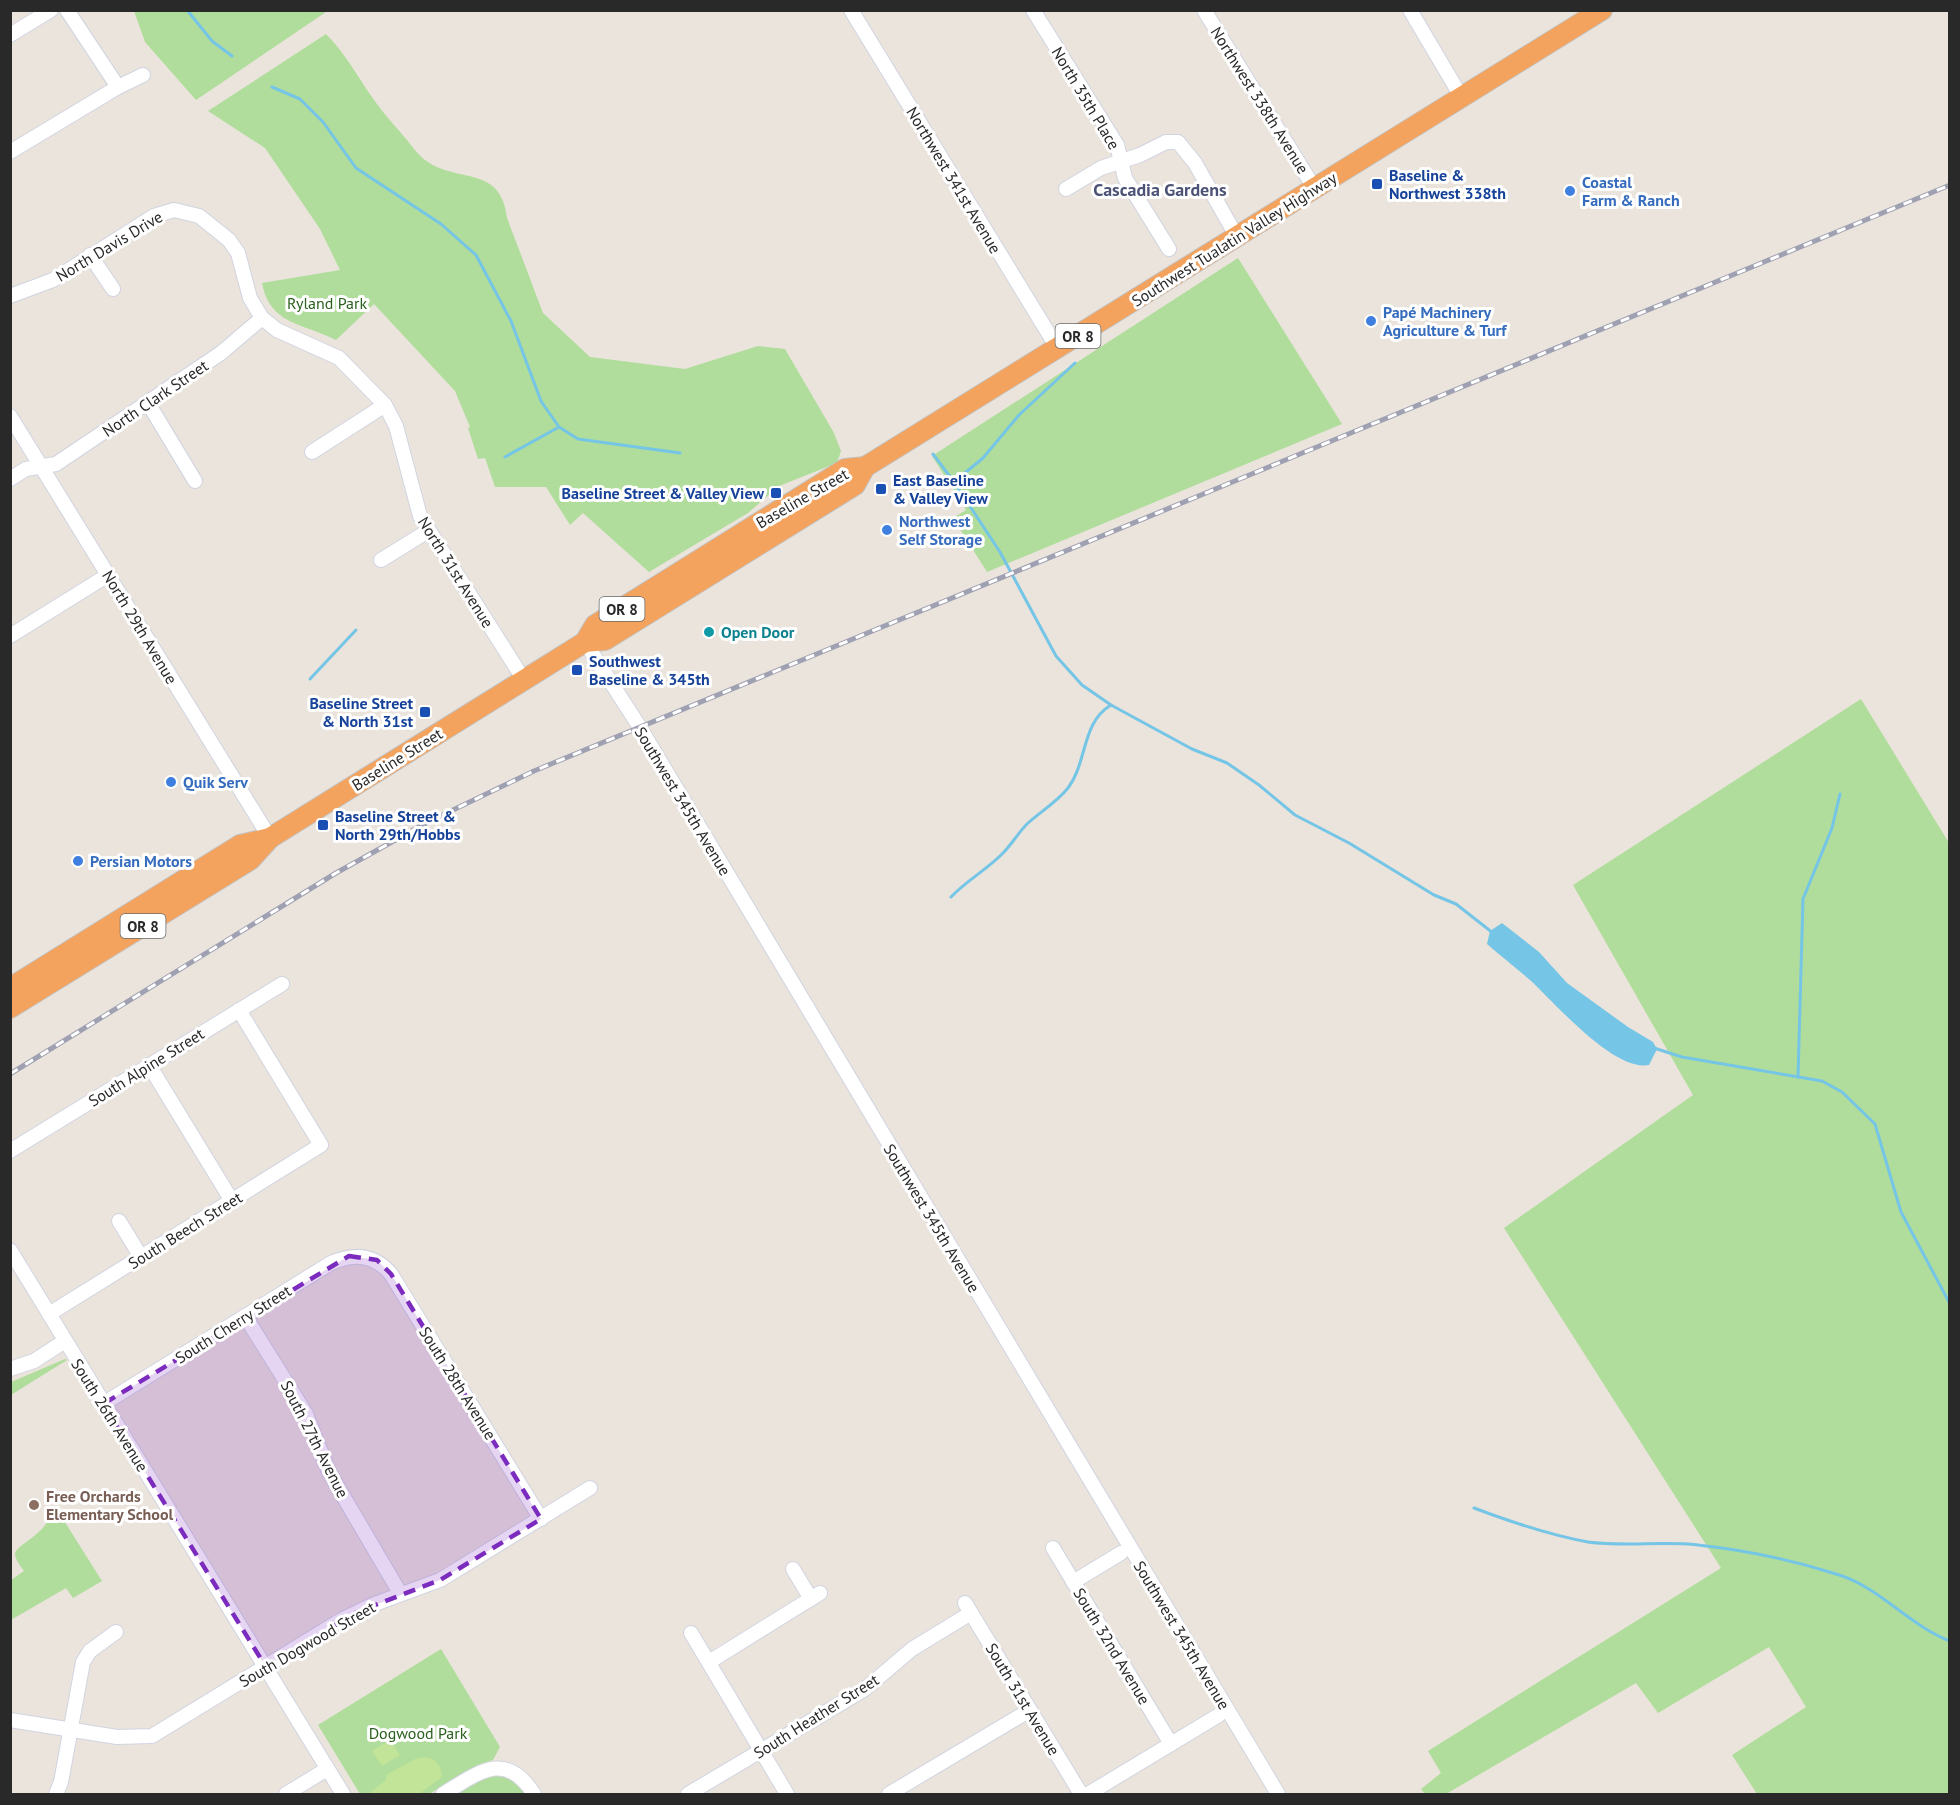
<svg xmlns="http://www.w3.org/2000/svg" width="1960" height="1805" font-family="'PT Sans',sans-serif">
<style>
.green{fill:#b0dd9b}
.pitch{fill:#c1e498}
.water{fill:#75c5e6}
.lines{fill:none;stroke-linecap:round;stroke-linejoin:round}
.stream{stroke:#75c5e6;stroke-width:3}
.minor-casing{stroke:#d1d4e1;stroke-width:16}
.highway-casing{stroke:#c3c3c3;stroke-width:22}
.minor{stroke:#fff;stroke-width:14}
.highway{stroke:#f3a35e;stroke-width:20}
.rail-casing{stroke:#9fa1b2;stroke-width:5}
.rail{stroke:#fff;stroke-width:3;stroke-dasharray:9;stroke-linecap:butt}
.marked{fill:#7b2cbf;fill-opacity:0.2;stroke:#7b2cbf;stroke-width:4.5;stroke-dasharray:12 8;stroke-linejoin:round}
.transit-dot{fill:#1a4fb4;stroke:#fff;stroke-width:2}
.shop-dot{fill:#3f7fe0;stroke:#fff;stroke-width:2}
.culture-dot{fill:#0f9aa8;stroke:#fff;stroke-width:2}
.education-dot{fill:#8d6e63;stroke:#fff;stroke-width:2}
.labels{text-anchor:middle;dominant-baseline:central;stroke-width:6;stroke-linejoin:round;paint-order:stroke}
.shield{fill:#fff;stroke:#696969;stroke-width:1.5}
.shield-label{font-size:15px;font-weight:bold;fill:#292929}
.street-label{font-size:16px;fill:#292929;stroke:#fff}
.transit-label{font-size:16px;font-weight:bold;fill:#164399;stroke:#fff;text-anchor:start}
.shop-label{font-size:16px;font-weight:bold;fill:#366cbe;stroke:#fff;text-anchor:start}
.park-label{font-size:16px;fill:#2a601e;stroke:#fff}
.culture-label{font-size:16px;font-weight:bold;fill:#0d838f;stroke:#fff;text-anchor:start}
.education-label{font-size:16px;font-weight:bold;fill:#785e54;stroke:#fff;text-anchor:start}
.neighbourhood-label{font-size:18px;font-weight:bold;fill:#4d5376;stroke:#fff}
</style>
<rect width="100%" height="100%" fill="#eae4dc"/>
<g class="green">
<path d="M 134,11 L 325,10 L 326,12 L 196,100 L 145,42 Z"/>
<path d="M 326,34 C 349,57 361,84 380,108 C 388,119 398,129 407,140 C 412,146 418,155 425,160 C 457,184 501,164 507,218 L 543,313 L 590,357 L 685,369 L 758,346 L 785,349 L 834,433 L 841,451 L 837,463 L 779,486 L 748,513 L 649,572 L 583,513 L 570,525 L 546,487 L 495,487 L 485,458 L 478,459 L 468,428 L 470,427 L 455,391 L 374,304 L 336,340 C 303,323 270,325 262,283 L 340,270 L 320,229 L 265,148 L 208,111 Z"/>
<path d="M 1238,258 L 1342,424 L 987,572 L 953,518 L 966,510 L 932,456 Z"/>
<path d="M 1861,699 L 1949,843 L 1949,1794 L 1757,1794 L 1732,1755 L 1806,1707 L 1769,1647 L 1658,1713 L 1636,1683 L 1446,1794 L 1425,1794 L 1421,1789 L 1441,1773 L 1428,1751 L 1721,1568 L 1504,1228 L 1693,1095 L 1573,885 Z"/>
<path d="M 65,1359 L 67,1360 L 11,1395 L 11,1382 Z"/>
<path d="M 56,1508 L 102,1581 L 73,1598 L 66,1588 L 11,1620 L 11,1580 L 24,1571 C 21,1567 15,1559 15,1554 C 15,1546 43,1535 49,1518 L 48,1512 Z"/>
<path d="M 441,1649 L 500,1747 L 493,1760 L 480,1764 L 429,1794 L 360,1794 L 318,1725 Z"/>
<path d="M 488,1773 C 504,1773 519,1780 529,1794 L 453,1794 Z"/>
</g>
<g class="pitch">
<path d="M 390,1740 L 400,1755 L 382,1766 L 372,1751 Z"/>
<path d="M 425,1757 C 435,1758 442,1766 442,1777 L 419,1794 L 368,1794 L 386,1780 L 386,1775 L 415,1759 Z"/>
</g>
<path class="water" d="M 1502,923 L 1539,952 L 1567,983 L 1628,1027 L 1653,1042 L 1657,1049 L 1649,1065 C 1614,1072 1554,1002 1530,980 C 1516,968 1501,956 1487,944 L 1490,931 Z"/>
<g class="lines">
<g class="stream">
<path d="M 187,10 L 212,41 L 232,56"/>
<path d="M 272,87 L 300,99 L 323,122 L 356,168 L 441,224 L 476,255 L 511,321 L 541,401 L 559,427 L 578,439 L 680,453"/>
<path d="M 933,454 L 954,482 L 1000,552 L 1056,656 L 1082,685 L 1111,705 L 1192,749 L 1227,763 L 1259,785 L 1295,815 L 1349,843 L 1434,895 L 1456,904 L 1493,933"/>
<path d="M 505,457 L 559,427"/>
<path d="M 954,482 L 983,458 L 1019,415 L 1075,363"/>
<path d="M 310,679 L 356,630"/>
<path d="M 951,897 C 967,880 988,869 1003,853 C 1012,844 1018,833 1027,824 C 1040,812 1057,802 1068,788 C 1088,761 1081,723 1111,705"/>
<path d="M 1654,1048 L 1682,1057 L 1822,1081 L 1842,1092 L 1875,1124 L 1901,1212 L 1950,1304"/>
<path d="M 1798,1077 L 1803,899 L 1832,828 L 1840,794"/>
<path d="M 1474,1508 C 1511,1522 1549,1535 1588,1542 C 1624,1547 1662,1541 1698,1545 C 1744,1550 1792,1560 1836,1574 C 1879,1586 1908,1625 1950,1641"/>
</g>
<defs>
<g id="minor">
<path d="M 67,10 L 118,87"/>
<path d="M 851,10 L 1058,349"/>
<path d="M 1033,10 L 1117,145 L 1125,178 L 1169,249"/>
<path d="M 1204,10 L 1315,189"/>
<path d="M 1410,10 L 1462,98"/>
<path d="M 10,35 L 51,10"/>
<path d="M 10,152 L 118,87 L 143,75"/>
<path d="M 1066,189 L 1101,168 L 1140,155 L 1166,142 L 1178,142 L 1195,163 L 1237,237"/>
<path d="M 90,255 L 113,289"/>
<path d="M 10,296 L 53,280 L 154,216 L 174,210 L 199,216 L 229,240 L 238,253 L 250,298 L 262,318 L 277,330 L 339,358 L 385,405 L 396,426 L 420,516 L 524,680"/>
<path d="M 148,403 L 195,481"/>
<path d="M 10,416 L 270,838"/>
<path d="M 312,452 L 385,405"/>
<path d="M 10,479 L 26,469 L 56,464 L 221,353 L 262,318"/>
<path d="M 381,560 L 428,531"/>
<path d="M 10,636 L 108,575"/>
<path d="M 585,642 L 639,726 L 1278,1794"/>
<path d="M 149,1065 L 232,1201"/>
<path d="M 10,1151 L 282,984"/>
<path d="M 119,1221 L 141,1257"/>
<path d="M 10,1250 L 343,1794"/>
<path d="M 49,1314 L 321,1145 L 239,1010"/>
<path d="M 245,1316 L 306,1414 L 329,1472 L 400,1593"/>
<path d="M 10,1369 L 34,1361 L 65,1341"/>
<path d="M 103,1404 L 331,1263 C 354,1253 374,1254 391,1274 L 541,1519"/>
<path d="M 1053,1548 L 1171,1744"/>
<path d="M 793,1569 L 811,1599"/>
<path d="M 1073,1582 L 1121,1553"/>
<path d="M 965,1603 L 1081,1794"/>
<path d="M 691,1633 L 787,1794"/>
<path d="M 709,1662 L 820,1593"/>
<path d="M 10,1720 L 117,1737 L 152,1736 L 341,1620 L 372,1605 L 440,1580 L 590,1488"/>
<path d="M 56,1794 L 61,1782 L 83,1662 L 90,1651 L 116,1632"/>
<path d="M 286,1794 L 327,1769"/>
<path d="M 443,1794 C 478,1773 505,1749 534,1794"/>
<path d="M 688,1794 L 865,1689 L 912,1649 L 971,1613"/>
<path d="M 889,1794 L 1030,1710"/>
<path d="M 1088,1794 L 1219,1715"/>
</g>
<g id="highway">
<path d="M 585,642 L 605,640 L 855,485 L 865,467"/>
<path d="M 10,988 L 240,845 L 270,838"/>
<path d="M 10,1008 L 250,860 L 270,838 L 585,642 L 595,625 L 845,469 L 865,467 L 1602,10"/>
</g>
</defs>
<use href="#minor" class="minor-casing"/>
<use href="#highway" class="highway-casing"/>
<use href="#minor" class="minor"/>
<use href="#highway" class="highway"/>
<defs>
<path id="rail" d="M 10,1074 L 336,873 L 426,823 L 534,771 L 1950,185"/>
</defs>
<use href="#rail" class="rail-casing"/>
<use href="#rail" class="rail"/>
</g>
<path class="marked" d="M 349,1256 L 377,1260 L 391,1274 L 541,1519 L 440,1580 L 357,1612 L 266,1667 L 103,1404 Z"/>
<g class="transit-dot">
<rect x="1371" y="178" width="12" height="12" rx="3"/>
<rect x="875" y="483" width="12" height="12" rx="3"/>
<rect x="770" y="487" width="12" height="12" rx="3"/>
<rect x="571" y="664" width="12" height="12" rx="3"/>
<rect x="419" y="706" width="12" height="12" rx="3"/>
<rect x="317" y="819" width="12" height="12" rx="3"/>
</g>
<g class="shop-dot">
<circle cx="1570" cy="191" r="6"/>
<circle cx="1371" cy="321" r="6"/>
<circle cx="887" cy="530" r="6"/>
<circle cx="171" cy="782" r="6"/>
<circle cx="78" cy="861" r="6"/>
</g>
<circle class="culture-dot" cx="709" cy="632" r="6"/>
<circle class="education-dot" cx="34" cy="1505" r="6"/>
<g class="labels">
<g class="shield">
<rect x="1055.5" y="324" width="45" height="24" rx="4.5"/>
<rect x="599.5" y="597" width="45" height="24" rx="4.5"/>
<rect x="120.5" y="914" width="45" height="24" rx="4.5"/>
</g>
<g class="shield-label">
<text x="1078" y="336">OR 8</text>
<text x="622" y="609">OR 8</text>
<text x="143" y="926">OR 8</text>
</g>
<g class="street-label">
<text transform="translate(1086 98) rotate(59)">North 35th Place</text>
<text transform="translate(1260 100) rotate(58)">Northwest 338th Avenue</text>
<text transform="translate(954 180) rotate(59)">Northwest 341st Avenue</text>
<text transform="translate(1234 239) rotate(-32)">Southwest Tualatin Valley Highway</text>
<text transform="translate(109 246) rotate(-31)">North Davis Drive</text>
<text transform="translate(155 398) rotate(-34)">North Clark Street</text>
<text transform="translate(802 498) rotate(-30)">Baseline Street</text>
<text transform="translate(456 572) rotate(58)">North 31st Avenue</text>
<text transform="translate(140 627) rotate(59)">North 29th Avenue</text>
<text transform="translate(397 759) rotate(-32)">Baseline Street</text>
<text transform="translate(683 801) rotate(59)">Southwest 345th Avenue</text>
<text transform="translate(146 1067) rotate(-32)">South Alpine Street</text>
<text transform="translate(932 1218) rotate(59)">Southwest 345th Avenue</text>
<text transform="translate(185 1230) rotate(-32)">South Beech Street</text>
<text transform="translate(233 1324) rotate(-32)">South Cherry Street</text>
<text transform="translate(458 1383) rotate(58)">South 28th Avenue</text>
<text transform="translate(110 1415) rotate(58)">South 26th Avenue</text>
<text transform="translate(315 1439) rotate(63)">South 27th Avenue</text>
<text transform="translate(1182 1635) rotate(59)">Southwest 345th Avenue</text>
<text transform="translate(307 1644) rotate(-30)">South Dogwood Street</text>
<text transform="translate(1112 1646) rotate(59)">South 32nd Avenue</text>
<text transform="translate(1023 1699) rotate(59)">South 31st Avenue</text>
<text transform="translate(816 1716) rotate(-32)">South Heather Street</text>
</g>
<g class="transit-label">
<text x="1389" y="175">Baseline &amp;<tspan x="1389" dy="18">Northwest 338th</tspan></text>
<text x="893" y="480">East Baseline<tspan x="893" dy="18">&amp; Valley View</tspan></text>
<text x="764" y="493" text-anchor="end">Baseline Street &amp; Valley View</text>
<text x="589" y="661">Southwest<tspan x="589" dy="18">Baseline &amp; 345th</tspan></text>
<text x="413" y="703" text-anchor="end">Baseline Street<tspan x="413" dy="18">&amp; North 31st</tspan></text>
<text x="335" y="816">Baseline Street &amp;<tspan x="335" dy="18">North 29th/Hobbs</tspan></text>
</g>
<g class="shop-label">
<text x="1582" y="182">Coastal<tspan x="1582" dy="18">Farm &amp; Ranch</tspan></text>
<text x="1383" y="312">Papé Machinery<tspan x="1383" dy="18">Agriculture &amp; Turf</tspan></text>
<text x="899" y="521">Northwest<tspan x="899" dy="18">Self Storage</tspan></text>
<text x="183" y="782">Quik Serv</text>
<text x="90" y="861">Persian Motors</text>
</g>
<g class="park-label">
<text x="327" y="303">Ryland Park</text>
<text x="418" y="1733">Dogwood Park</text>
</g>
<g class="culture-label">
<text x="721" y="632">Open Door</text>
</g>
<g class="education-label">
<text x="46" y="1496">Free Orchards<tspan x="46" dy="18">Elementary School</tspan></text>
</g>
<g class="neighbourhood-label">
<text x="1160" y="189">Cascadia Gardens</text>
</g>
</g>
<rect width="1960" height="1805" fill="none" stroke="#292929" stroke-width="24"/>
</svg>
